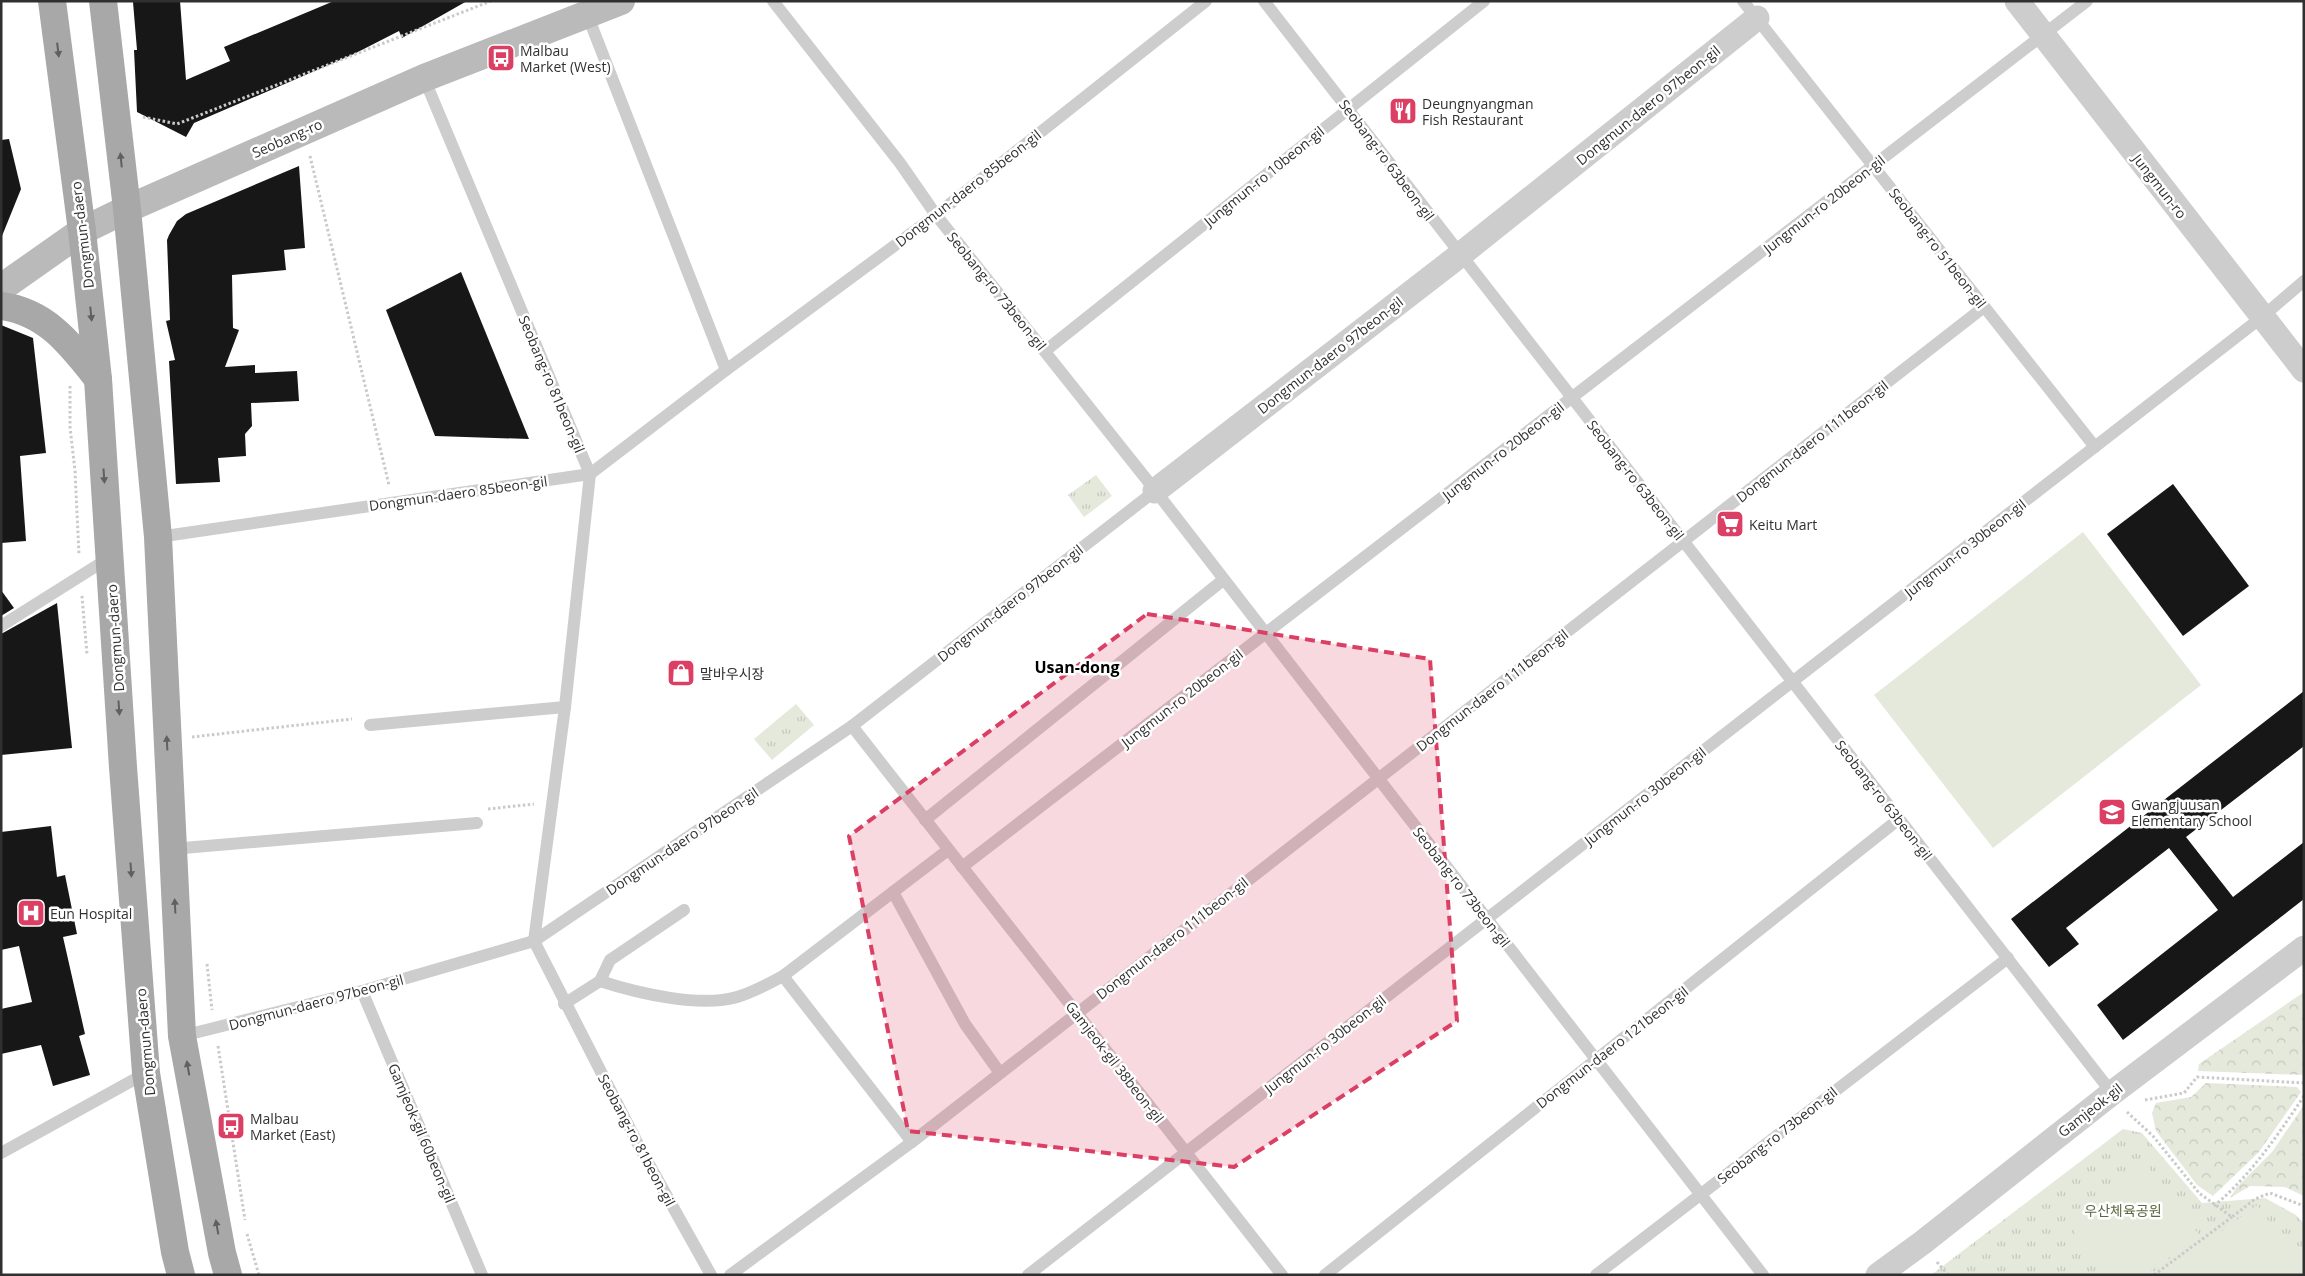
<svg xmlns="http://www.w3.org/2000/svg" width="2305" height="1276" font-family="'Open Sans','Noto Sans KR',sans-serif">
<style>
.grass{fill:url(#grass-tufts)}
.forest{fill:url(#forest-crowns)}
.pitch{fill:#e5e9dc}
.building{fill:#171717}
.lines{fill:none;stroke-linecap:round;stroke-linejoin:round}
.path{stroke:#cacaca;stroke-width:3;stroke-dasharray:2.5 2.5;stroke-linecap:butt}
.service{stroke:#cdcdcd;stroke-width:12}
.minor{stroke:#cdcdcd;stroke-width:25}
.secondary{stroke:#bababa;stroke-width:28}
.primary{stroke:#a8a8a8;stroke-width:28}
.oneway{fill:#606060}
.marked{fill:#db3f63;fill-opacity:0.2;stroke:#db3f63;stroke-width:4;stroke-dasharray:10 6;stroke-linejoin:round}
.labels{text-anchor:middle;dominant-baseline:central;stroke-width:5;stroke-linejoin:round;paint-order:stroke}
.poi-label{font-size:14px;fill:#303030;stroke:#fff;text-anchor:start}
.street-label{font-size:14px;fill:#303030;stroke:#fff}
.park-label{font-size:14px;fill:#5a6a40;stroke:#fff}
.quarter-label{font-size:16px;font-weight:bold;fill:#000;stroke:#fff}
</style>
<defs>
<pattern id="grass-tufts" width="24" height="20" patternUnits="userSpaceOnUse" patternTransform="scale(1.25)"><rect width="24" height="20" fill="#e5e9dc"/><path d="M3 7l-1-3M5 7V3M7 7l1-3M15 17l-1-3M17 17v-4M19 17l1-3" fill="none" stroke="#c5c8bd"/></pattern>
<pattern id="forest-crowns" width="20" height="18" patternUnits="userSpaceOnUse" patternTransform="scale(1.25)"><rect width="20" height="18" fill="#e5e9dc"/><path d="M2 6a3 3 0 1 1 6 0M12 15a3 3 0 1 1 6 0" fill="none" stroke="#c5c8bd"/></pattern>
</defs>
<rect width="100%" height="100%" fill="#fff"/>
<g class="grass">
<path d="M 1096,475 L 1112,496 L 1084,517 L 1068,495 Z"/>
<path d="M 796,704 L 814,725 L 772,760 L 754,739 Z"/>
<path d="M 2123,1129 L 2142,1133 L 2202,1203 L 2265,1198 L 2296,1215 L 2304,1224 L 2304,1275 L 1931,1275 Z"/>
</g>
<g class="forest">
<path d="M 2304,992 L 2304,1075 L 2198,1071 L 2199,1064 Z"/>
<path d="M 2206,1083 L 2297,1087 L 2301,1092 L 2259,1152 L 2213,1196 L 2197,1185 L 2156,1131 L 2152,1113 L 2156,1103 L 2191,1097 Z"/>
<path d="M 2304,1105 L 2304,1196 L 2285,1187 L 2250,1186 L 2230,1198 L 2236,1188 L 2272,1152 Z"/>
</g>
<g class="pitch">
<path d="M 2083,532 L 2201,685 L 1993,848 L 1874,695 Z"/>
<path d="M 2145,1163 L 2199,1235 L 2146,1275 L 2107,1275 L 2067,1222 Z"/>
<path d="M 2257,1205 L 2304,1268 L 2304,1275 L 2163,1275 Z"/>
</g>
<g class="building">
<path d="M 180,1 L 186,80 L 230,61 L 224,47 L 334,1 L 467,1 L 402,38 L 399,31 L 354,54 L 194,123 L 186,137 L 137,112 L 134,50 L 137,50 L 133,2 Z"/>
<path d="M 9,139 L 21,189 L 2,236 L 1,140 Z"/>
<path d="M 299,166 L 305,248 L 284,250 L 286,270 L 232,275 L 233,328 L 239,330 L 225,367 L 255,365 L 255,373 L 297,371 L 299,401 L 251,403 L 252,426 L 245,434 L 246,456 L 218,458 L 220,482 L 176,484 L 169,361 L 175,360 L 166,321 L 170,320 L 167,240 L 169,235 L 177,221 L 186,214 Z"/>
<path d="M 461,272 L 529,439 L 435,436 L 386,310 Z"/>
<path d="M 1,325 L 33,338 L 46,453 L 20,456 L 26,541 L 1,543 Z"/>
<path d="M 2173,484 L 2249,586 L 2183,636 L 2107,534 Z"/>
<path d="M 1,590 L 14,608 L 1,616 Z"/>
<path d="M 57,603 L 72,748 L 1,755 L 1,634 Z"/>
<path d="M 2304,691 L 2304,746 L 2186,837 L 2233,897 L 2304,842 L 2304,899 L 2123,1040 L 2097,1005 L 2218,910 L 2169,848 L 2066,928 L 2079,944 L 2049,967 L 2011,919 Z"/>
<path d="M 51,826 L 57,877 L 65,875 L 77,934 L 63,937 L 85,1034 L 79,1036 L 90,1075 L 53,1086 L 41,1045 L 1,1054 L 1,1009 L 32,1002 L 19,946 L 1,950 L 1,832 Z"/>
</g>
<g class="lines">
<g class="path">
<path d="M 143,117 L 177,124 L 491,1"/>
<path d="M 310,156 L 389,485"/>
<path d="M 70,386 L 70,427 L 75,471 L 79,555"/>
<path d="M 82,596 L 87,654"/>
<path d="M 192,737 L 352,719"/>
<path d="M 488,809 L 534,804"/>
<path d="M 207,964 L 212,1010"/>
<path d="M 218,1046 L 245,1220"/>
<path d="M 2145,1100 L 2184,1093 L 2197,1077 L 2304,1083"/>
<path d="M 2127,1112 L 2153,1136 L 2199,1193 L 2232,1217 L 2255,1199 L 2270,1193 L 2304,1206"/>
<path d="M 2214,1206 C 2251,1175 2277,1136 2304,1096"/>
<path d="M 247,1234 L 259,1275"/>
<path d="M 1937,1262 L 1948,1275"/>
<path d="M 2154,1275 L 2232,1217"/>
</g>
<g class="service">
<path d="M 773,1 L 900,163 L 936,215 L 1151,485 L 1763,1275"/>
<path d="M 1264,1 L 2112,1093"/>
<path d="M 1743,1 L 2095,447"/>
<path d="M 587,14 L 726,370"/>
<path d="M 424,78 L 590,474 L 565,707 L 534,941 L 640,1148 L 711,1275"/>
<path d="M 1045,351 L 1484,1"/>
<path d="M 158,537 L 590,474 L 726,370 L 936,215 L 1206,1"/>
<path d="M 1,626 L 109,558"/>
<path d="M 370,725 L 565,707"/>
<path d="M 852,726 L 1282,1275"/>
<path d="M 925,820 L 1223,580"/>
<path d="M 172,849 L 477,823"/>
<path d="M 962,867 L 2087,1"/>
<path d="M 893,892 L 965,1024 L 1000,1073"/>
<path d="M 783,976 L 912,1142"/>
<path d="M 600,981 L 610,960 L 684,910"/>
<path d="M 362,991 L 482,1275"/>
<path d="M 564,1004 L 600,981 C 637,993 700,1008 737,997 C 754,992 768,984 783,976 L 948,850"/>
<path d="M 182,1036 L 362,991 L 534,941 L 852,726 L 1155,491"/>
<path d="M 1,1153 L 146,1073"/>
<path d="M 730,1275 L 912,1142 L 1984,307"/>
<path d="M 1028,1275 L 2262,317 L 2304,281"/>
<path d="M 1325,1275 L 1899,819"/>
<path d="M 1596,1275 L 2008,958"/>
</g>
<g class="minor">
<path d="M 2017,1 L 2304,370"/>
<path d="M 1155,491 L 1460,255 L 1757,18"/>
<path d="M 1878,1275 L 1922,1243 L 2112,1093 L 2304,948"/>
</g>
<path class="secondary" d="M 1,288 L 82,231 L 127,209 L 424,78 L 621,1"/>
<g class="primary">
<path d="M 52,1 L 82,231 L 98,379 L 123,767 L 146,1073 L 175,1252 L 181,1275"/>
<path d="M 103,1 L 127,209 L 158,537 L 182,1036 L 222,1253 L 228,1275"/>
<path d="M 1,306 C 47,312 71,345 98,379"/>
</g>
</g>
<defs><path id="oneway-solid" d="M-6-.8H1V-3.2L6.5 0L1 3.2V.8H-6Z" transform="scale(1.25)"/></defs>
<g class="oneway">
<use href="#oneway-solid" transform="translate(58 50) rotate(83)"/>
<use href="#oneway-solid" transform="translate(121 160) rotate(-96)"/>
<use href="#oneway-solid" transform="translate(91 314) rotate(84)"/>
<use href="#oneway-solid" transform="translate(104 476) rotate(86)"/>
<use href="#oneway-solid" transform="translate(119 708) rotate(86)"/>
<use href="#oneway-solid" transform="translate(167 743) rotate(-93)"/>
<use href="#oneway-solid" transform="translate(131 870) rotate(86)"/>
<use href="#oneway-solid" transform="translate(175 906) rotate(-93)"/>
<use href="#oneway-solid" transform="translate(188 1068) rotate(-100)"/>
<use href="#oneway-solid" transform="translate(217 1227) rotate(-100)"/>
</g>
<path class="marked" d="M 1147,614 L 1430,659 L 1457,1021 L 1234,1167 L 908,1131 L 849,836 Z"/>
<defs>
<symbol id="bus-square" viewBox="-11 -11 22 22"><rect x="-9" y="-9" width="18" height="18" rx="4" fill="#db3f63" stroke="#fff"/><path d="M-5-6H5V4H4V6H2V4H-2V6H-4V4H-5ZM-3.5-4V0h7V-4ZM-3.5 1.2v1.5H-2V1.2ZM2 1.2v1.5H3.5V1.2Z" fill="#fff"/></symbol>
<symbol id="restaurant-square" viewBox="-11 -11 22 22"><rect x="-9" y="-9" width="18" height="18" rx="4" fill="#db3f63" stroke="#fff"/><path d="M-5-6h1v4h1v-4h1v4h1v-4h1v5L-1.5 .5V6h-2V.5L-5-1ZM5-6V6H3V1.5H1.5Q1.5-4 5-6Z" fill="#fff"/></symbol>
<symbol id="supermarket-square" viewBox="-11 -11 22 22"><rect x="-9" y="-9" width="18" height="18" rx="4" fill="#db3f63" stroke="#fff"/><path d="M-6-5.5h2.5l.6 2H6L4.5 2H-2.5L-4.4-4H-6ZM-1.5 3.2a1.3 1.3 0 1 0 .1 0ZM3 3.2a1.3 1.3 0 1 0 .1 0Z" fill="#fff"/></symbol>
<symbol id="shop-square" viewBox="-11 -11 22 22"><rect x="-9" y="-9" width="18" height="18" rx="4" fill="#db3f63" stroke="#fff"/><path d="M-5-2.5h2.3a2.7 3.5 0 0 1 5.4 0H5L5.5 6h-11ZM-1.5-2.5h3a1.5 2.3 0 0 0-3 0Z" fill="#fff"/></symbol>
<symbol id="school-square" viewBox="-11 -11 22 22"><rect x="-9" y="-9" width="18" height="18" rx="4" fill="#db3f63" stroke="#fff"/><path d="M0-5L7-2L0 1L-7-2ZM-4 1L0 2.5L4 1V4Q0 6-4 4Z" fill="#fff"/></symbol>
<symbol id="hospital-square" viewBox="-11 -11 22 22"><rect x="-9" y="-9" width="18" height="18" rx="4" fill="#db3f63" stroke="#fff"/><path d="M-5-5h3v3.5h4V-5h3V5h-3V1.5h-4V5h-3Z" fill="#fff"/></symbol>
</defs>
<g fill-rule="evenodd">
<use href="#bus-square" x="485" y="42" width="32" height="32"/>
<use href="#restaurant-square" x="1387" y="95" width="32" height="32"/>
<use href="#supermarket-square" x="1714" y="508" width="32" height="32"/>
<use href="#shop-square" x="665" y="657" width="32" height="32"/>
<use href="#school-square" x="2096" y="796" width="32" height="32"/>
<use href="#hospital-square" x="15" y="897" width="32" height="32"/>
<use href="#bus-square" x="215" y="1110" width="32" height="32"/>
</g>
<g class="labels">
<g class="poi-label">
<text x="520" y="50">Malbau<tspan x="520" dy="16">Market (West)</tspan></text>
<text x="1422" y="103">Deungnyangman<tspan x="1422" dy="16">Fish Restaurant</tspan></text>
<text x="1749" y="524">Keitu Mart</text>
<text x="700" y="673">말바우시장</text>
<text x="2131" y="804">Gwangjuusan<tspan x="2131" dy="16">Elementary School</tspan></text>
<text x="50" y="913">Eun Hospital</text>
<text x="250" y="1118">Malbau<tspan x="250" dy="16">Market (East)</tspan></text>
</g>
<g class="street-label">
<text transform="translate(1648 105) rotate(-39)">Dongmun-daero 97beon-gil</text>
<text transform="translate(287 138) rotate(-24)">Seobang-ro</text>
<text transform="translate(1387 160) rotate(53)">Seobang-ro 63beon-gil</text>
<text transform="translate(1264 176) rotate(-39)">Jungmun-ro 10beon-gil</text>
<text transform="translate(2160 186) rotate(52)">Jungmun-ro</text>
<text transform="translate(968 188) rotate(-38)">Dongmun-daero 85beon-gil</text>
<text transform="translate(1824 204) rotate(-38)">Jungmun-ro 20beon-gil</text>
<text transform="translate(82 235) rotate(-97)">Dongmun-daero</text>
<text transform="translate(1938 248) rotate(52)">Seobang-ro 51beon-gil</text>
<text transform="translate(997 291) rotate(51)">Seobang-ro 73beon-gil</text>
<text transform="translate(1330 355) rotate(-38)">Dongmun-daero 97beon-gil</text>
<text transform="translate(552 384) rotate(67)">Seobang-ro 81beon-gil</text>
<text transform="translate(1812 441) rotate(-38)">Dongmun-daero 111beon-gil</text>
<text transform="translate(1503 451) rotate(-38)">Jungmun-ro 20beon-gil</text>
<text transform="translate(1636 480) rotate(52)">Seobang-ro 63beon-gil</text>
<text transform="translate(458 493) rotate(-8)">Dongmun-daero 85beon-gil</text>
<text transform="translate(1965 548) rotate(-38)">Jungmun-ro 30beon-gil</text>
<text transform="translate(1010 603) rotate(-38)">Dongmun-daero 97beon-gil</text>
<text transform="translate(115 638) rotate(-94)">Dongmun-daero</text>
<text transform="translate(1492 690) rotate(-38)">Dongmun-daero 111beon-gil</text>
<text transform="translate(1182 698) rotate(-38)">Jungmun-ro 20beon-gil</text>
<text transform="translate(1645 796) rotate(-38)">Jungmun-ro 30beon-gil</text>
<text transform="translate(1884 800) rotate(52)">Seobang-ro 63beon-gil</text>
<text transform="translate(682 841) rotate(-34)">Dongmun-daero 97beon-gil</text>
<text transform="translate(1462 887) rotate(52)">Seobang-ro 73beon-gil</text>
<text transform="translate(1172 938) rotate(-38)">Dongmun-daero 111beon-gil</text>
<text transform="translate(316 1002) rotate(-15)">Dongmun-daero 97beon-gil</text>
<text transform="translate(145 1042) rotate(-95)">Dongmun-daero</text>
<text transform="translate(1325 1044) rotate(-38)">Jungmun-ro 30beon-gil</text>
<text transform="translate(1612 1047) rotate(-38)">Dongmun-daero 121beon-gil</text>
<text transform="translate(1115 1062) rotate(52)">Gamjeok-gil 38beon-gil</text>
<text transform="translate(2090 1110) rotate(-38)">Gamjeok-gil</text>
<text transform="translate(422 1133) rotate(67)">Gamjeok-gil 60beon-gil</text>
<text transform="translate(1777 1135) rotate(-38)">Seobang-ro 73beon-gil</text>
<text transform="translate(637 1140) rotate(62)">Seobang-ro 81beon-gil</text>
</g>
<g class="park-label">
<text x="2123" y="1210">우산체육공원</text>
</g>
<g class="quarter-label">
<text x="1077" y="667">Usan-dong</text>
</g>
</g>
<rect width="2305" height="1276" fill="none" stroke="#303030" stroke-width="5"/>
</svg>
